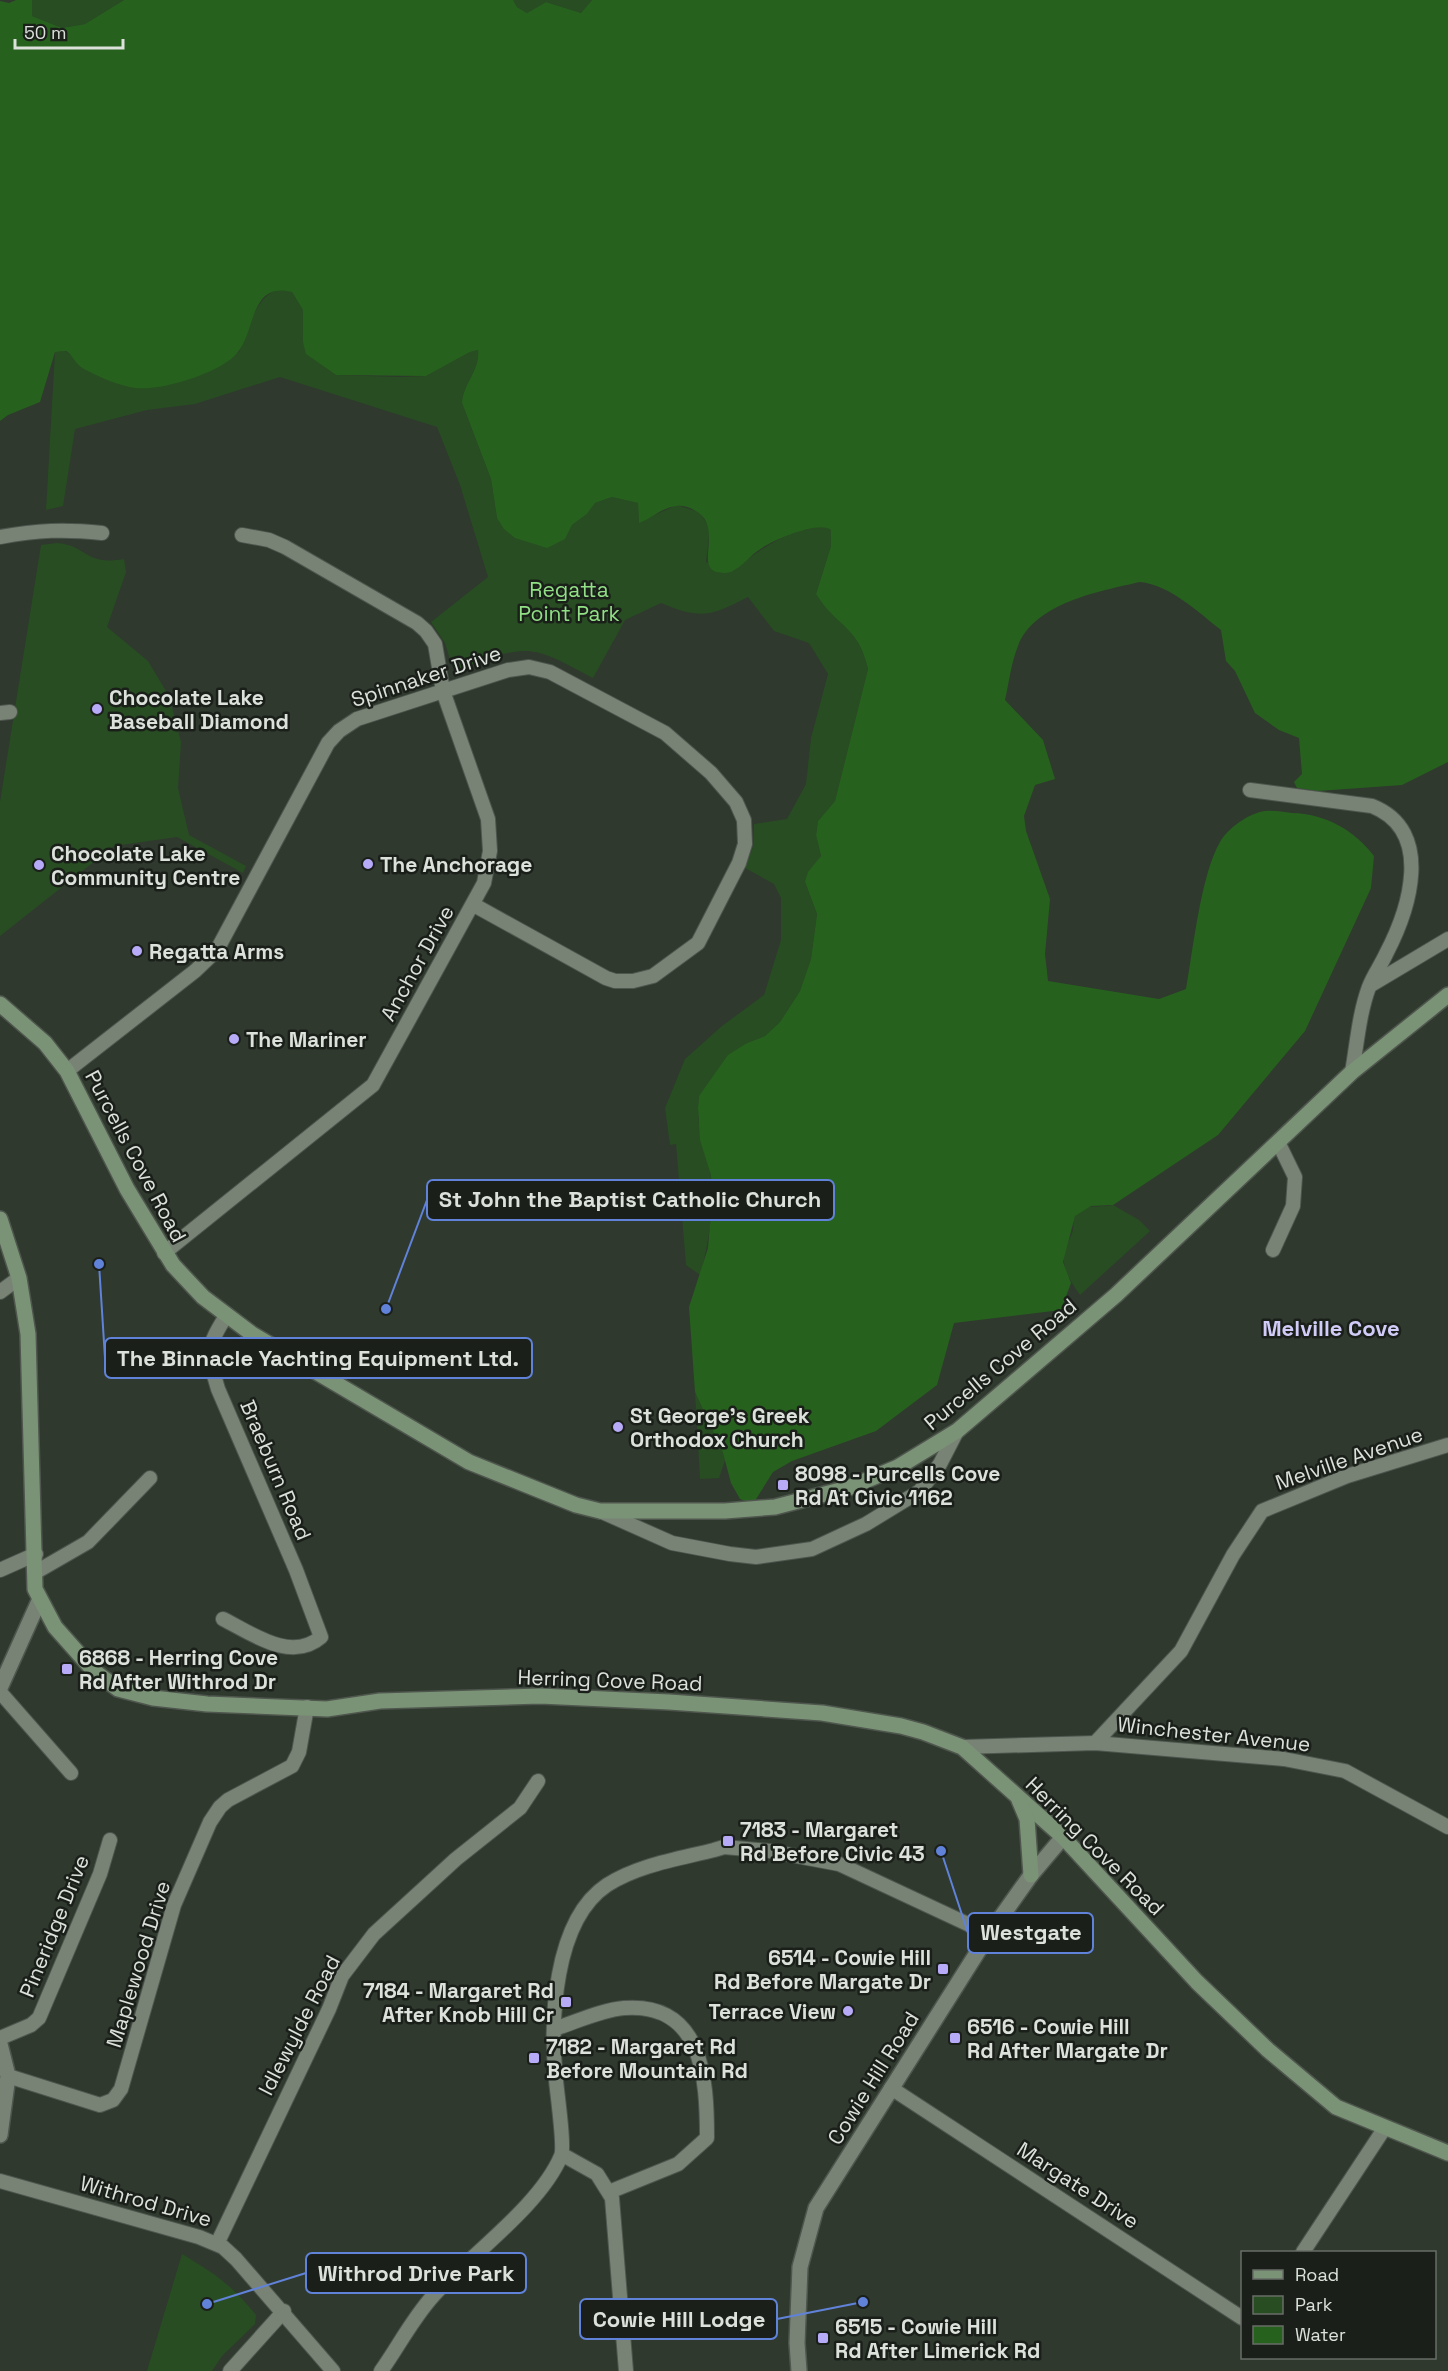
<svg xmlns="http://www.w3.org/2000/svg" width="1448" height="2371" font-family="'Space Grotesk',sans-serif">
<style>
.green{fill:#284d22}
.water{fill:#27611e}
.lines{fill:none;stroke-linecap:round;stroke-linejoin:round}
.minor-casing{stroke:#4e564d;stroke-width:16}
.tertiary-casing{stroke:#4e564d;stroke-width:18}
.secondary-casing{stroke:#4e564d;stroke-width:18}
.minor{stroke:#788376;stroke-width:14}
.tertiary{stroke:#788376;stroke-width:15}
.secondary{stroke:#7a9275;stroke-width:15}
.poi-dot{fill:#b7abf8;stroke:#1a1f1a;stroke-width:2}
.labels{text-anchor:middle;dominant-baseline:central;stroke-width:5;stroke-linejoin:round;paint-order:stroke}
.park-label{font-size:21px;fill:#91e085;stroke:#1a1f1a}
.street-label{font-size:21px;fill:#dce2db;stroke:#1a1f1a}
.poi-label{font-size:21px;font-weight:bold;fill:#dce2db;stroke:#1a1f1a;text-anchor:start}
.neighbourhood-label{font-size:22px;font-weight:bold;fill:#d1ccf7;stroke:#1a1f1a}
.leader{fill:none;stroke:#6082d9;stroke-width:2}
.callout-dot{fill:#6082d9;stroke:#1a1f1a;stroke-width:2}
.callout{fill:#1a1f1a;stroke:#6082d9;stroke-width:2}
.callout-label{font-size:22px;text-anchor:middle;font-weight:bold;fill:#dce2db}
</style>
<rect width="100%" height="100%" fill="#2f392e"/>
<g class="green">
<path d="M 32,0 L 124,0 L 85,24 L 62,28 L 32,16 Z"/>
<path d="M 513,0 L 592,0 L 581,13 L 546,2 L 527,13 L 517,7 Z"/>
<path d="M 279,289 L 292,292 L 303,310 L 307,354 L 336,375 L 400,377 L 426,376 L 470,352 L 478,350 C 480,371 463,383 462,403 L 491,479 L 497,518 L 565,539 L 572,525 L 587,514 L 595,503 L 612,497 L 638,503 L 639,522 L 677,505 L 699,512 L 710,528 L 706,562 L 734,571 C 756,550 795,526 826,526 L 831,530 L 831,546 L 816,594 C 836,627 858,625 868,669 L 835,801 L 818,821 L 816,835 L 821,856 L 805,882 L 817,914 L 811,959 L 800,991 L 780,1022 L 765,1036 L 747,1043 L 699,1096 C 695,1127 704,1145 711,1174 C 717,1197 707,1252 700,1275 L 686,1265 L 676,1144 L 670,1145 L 665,1108 L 685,1059 L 722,1026 L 764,995 L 781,940 L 781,898 L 774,884 L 745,868 L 753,847 L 754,824 L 787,819 L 806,784 L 811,738 L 828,674 L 809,643 L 774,631 L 748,597 C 711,616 701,620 661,603 L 625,620 L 593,678 C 528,643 529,644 459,669 L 451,663 L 445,643 L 431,622 L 488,577 L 460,485 L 437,427 L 280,377 L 195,404 L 147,410 L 75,429 L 63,506 L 46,510 L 55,352 L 65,351 C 79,360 93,372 108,379 C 153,402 198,371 239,352 C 247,331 256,295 279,289 Z"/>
<path d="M 57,543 C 89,546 84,566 124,559 L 126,572 L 107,627 L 148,661 L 169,696 L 181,742 L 178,788 L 189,835 L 246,866 L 243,873 L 177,837 L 114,846 L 0,936 L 0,802 L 41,545 Z"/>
<path d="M 1113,1205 L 1139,1220 L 1150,1231 L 1080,1295 C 1070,1281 1060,1266 1065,1248 C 1067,1242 1072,1236 1073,1230 C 1074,1221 1072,1216 1081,1210 C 1091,1204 1103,1208 1113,1205 Z"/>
<path d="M 695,1392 L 723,1453 L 725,1460 L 719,1478 L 700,1479 Z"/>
<path d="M 182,2254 C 215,2274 231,2284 256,2315 L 255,2324 L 222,2356 L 212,2371 L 147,2371 Z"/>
</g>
<path class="water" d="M 16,0 L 32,0 L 32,16 L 62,28 L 85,24 L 124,0 L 513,0 L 517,7 L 527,13 L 546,2 L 581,13 L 592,0 L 1448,0 L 1448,762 L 1402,785 L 1318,791 L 1297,788 L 1294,782 L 1302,774 L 1299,738 L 1279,730 L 1255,713 L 1235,671 L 1226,661 L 1221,630 C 1198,612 1170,585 1140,582 C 1100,591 1034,603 1018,646 C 1011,663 1009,683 1005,700 L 1043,740 L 1055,779 L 1035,785 L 1024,816 L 1026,831 L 1050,899 L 1045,954 L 1048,981 L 1159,999 L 1186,989 C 1193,950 1201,874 1220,842 C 1228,828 1249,813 1265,811 C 1273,810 1283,812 1292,813 C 1326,814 1354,830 1374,856 L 1371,888 L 1305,1031 L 1218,1135 L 1113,1205 L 1091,1206 L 1075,1216 L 1063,1262 L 1071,1283 L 1061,1310 L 954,1323 L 937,1385 L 876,1431 L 792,1461 L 773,1472 L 753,1504 L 740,1499 L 731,1483 L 723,1453 L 695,1392 L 689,1307 L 708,1248 L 712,1200 L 711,1175 L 700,1140 L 698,1108 L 699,1096 L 728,1055 L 747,1043 L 765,1036 L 780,1022 L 800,991 L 811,959 L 817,914 L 805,882 L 808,872 L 821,856 L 816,835 L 818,821 L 835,801 L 868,669 C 858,625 836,627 816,594 L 831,546 L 831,530 C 819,520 771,541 759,550 C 749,556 738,573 725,573 C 688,574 728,527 694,510 C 689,507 682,505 676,506 C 662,508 652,518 639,523 L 638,503 L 612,497 L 595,503 L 587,514 L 572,525 L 565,539 L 547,548 L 515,538 L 504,529 L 497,518 L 491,479 L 462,403 C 463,383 480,371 478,350 L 470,352 L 426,376 L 336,375 L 306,354 L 303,342 L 303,310 L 292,292 C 250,281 256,330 238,352 C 222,373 161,391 136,388 C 119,386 99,377 84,369 C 75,364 73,355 66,351 L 55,352 L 40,402 L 8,415 L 0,421 L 0,1 L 9,3 Z"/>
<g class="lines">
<defs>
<g id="minor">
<path d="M 0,537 C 37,530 65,529 102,533"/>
<path d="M 0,713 L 10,712"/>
<path d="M 1250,790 L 1372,806 C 1435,831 1409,910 1386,954 C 1381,965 1373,976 1369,987 C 1359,1014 1357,1044 1352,1072"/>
<path d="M 1371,985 L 1448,939"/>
<path d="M 67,1071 L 195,971 L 217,950 L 328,743 L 339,731 L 357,719 L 508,670 L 529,667 L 550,672 L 665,733 L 711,773 L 736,802 L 744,820 L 745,844 L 739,863 L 698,943 L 653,976 L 633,981 L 615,981 L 606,978 L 474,905"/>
<path d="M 1273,1250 L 1293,1206 L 1295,1177 L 1278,1142"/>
<path d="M 164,1253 L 373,1085 L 484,883 L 490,851 L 488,819 L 443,691 L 435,644 L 426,631 L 417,623 L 285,547 L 269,540 L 242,535"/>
<path d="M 0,1292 L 19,1278"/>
<path d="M 600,1511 L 672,1543 L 730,1554 L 756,1557 L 812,1549 L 866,1524 L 920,1491 L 940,1464 L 957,1431"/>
<path d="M 0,1570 L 36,1554"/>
<path d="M 36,1572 L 88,1542 L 150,1478"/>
<path d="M 223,1619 C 251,1633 291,1663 321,1637 L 296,1570 L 218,1389 C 207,1352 206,1348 226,1316"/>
<path d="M 0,1692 L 71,1773"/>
<path d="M 1095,1743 L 1181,1651 L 1233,1555 L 1262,1511 L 1347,1476 L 1448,1445"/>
<path d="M 962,1747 L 1095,1743 L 1284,1759 L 1345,1771 L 1448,1827"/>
<path d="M 554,2029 C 576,2022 601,2010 624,2008 C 703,2002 707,2079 707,2138 L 678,2164 L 609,2192"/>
<path d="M 0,2038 L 31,2025 L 39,2018 L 100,1874 L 110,1840"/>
<path d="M 8,2076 L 100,2105 L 113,2100 L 121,2089 L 174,1905 L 210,1822 L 220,1807 L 228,1800 L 292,1766 L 299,1752 L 307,1707"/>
<path d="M 891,2088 L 1242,2318"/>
<path d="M 563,2155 L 597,2174 L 612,2198 L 626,2371"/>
<path d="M 0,2181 L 199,2237 L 223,2247 L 236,2259 L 333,2371"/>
<path d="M 217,2244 L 329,2009 L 342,1976 L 374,1934 L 456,1859 L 520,1808 L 538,1781"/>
<path d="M 1303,2252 L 1384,2129"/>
<path d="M 230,2371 L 284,2311"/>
<path d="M 381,2371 C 398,2347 413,2318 433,2296 C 470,2255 540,2206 561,2156 C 565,2147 557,2093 556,2080 C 550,2023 553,1921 607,1885 C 638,1865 678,1859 714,1850 L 724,1847 L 770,1851 L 839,1864 L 989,1934"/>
</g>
<g id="tertiary">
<path d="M 0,1688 L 39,1601"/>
<path d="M 0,2044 L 8,2076 L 0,2135"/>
<path d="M 799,2371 L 797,2343 L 800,2267 L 816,2208 L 989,1934 L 1031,1875 L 1063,1837"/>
</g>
<g id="secondary">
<path d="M 0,1004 L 45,1043 L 67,1071 L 127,1189 L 173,1265 L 203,1297 L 252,1334 L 469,1462 L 576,1505 L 600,1511 L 725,1511 L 775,1507 L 848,1488 L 898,1467 L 957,1431 L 1116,1295 L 1352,1072 L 1448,995"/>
<path d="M 0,1219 L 19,1278 L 28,1334 L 35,1589 L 55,1627 L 94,1671 L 118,1689 L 153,1698 L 207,1704 L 327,1709 L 380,1701 L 540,1696 L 669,1702 L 822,1713 L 901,1726 L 923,1732 L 962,1747 L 1063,1837 L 1197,1982 L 1268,2050 L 1336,2107 L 1448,2153"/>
<path d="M 1019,1800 L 1027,1819 L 1031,1875"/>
</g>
</defs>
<use href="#minor" class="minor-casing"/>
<use href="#tertiary" class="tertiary-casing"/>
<use href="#secondary" class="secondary-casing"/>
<use href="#minor" class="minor"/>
<use href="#tertiary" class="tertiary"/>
<use href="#secondary" class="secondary"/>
</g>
<g class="poi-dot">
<circle cx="97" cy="709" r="6"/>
<circle cx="368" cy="864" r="6"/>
<circle cx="39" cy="865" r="6"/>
<circle cx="137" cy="951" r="6"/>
<circle cx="234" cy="1039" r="6"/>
<circle cx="618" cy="1427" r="6"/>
<rect x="777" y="1479" width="12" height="12" rx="3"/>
<rect x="61" y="1663" width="12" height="12" rx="3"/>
<rect x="722" y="1835" width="12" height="12" rx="3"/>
<rect x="937" y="1963" width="12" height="12" rx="3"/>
<rect x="560" y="1996" width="12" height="12" rx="3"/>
<circle cx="848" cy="2011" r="6"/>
<rect x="949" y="2032" width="12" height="12" rx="3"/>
<rect x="528" y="2052" width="12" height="12" rx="3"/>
<rect x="817" y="2332" width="12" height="12" rx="3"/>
</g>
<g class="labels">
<g class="park-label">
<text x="569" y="589">Regatta<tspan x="569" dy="24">Point Park</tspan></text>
</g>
<g class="street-label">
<text transform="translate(426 676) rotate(-18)">Spinnaker Drive</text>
<text transform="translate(417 963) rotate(-61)">Anchor Drive</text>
<text transform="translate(136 1156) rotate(62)">Purcells Cove Road</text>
<text transform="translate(1000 1364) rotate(-40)">Purcells Cove Road</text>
<text transform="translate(1349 1458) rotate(-19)">Melville Avenue</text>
<text transform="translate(276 1470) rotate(67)">Braeburn Road</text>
<text transform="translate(610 1680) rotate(2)">Herring Cove Road</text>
<text transform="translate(1214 1734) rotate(6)">Winchester Avenue</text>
<text transform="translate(1095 1846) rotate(45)">Herring Cove Road</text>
<text transform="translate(54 1926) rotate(-68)">Pineridge Drive</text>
<text transform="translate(138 1964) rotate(-73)">Maplewood Drive</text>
<text transform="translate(299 2025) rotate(-63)">Idlewylde Road</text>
<text transform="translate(873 2078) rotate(-58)">Cowie Hill Road</text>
<text transform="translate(1078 2185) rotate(33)">Margate Drive</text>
<text transform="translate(146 2201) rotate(16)">Withrod Drive</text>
</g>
<g class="poi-label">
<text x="109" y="697">Chocolate Lake<tspan x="109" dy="24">Baseball Diamond</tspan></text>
<text x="51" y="853">Chocolate Lake<tspan x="51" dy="24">Community Centre</tspan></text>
<text x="380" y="864">The Anchorage</text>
<text x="149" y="951">Regatta Arms</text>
<text x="246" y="1039">The Mariner</text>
<text x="630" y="1415">St George's Greek<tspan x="630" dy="24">Orthodox Church</tspan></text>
<text x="795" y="1473">8098 - Purcells Cove<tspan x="795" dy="24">Rd At Civic 1162</tspan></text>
<text x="79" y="1657">6868 - Herring Cove<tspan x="79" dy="24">Rd After Withrod Dr</tspan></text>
<text x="740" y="1829">7183 - Margaret<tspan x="740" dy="24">Rd Before Civic 43</tspan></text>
<text x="931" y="1957" text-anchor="end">6514 - Cowie Hill<tspan x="931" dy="24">Rd Before Margate Dr</tspan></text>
<text x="554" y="1990" text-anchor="end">7184 - Margaret Rd<tspan x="554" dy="24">After Knob Hill Cr</tspan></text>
<text x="836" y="2011" text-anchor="end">Terrace View</text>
<text x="967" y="2026">6516 - Cowie Hill<tspan x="967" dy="24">Rd After Margate Dr</tspan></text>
<text x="546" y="2046">7182 - Margaret Rd<tspan x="546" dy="24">Before Mountain Rd</tspan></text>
<text x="835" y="2326">6515 - Cowie Hill<tspan x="835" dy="24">Rd After Limerick Rd</tspan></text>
</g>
<g class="neighbourhood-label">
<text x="1331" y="1328">Melville Cove</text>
</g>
</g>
<path class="leader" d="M386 1309L427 1200M99 1264L105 1358M941 1851L968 1933M207 2304L306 2273M863 2302L777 2319"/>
<g class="callout-dot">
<circle cx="386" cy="1309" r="6"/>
<circle cx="99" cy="1264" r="6"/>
<circle cx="941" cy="1851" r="6"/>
<circle cx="207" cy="2304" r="6"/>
<circle cx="863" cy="2302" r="6"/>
</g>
<g class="callout">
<rect x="427" y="1180" width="407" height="40" rx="6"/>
<rect x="105" y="1338" width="427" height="40" rx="6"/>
<rect x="968" y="1913" width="125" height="40" rx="6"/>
<rect x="306" y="2253" width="220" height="40" rx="6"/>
<rect x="580" y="2299" width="197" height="40" rx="6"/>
</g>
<g class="callout-label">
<text x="630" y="1207">St John the Baptist Catholic Church</text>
<text x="318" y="1366">The Binnacle Yachting Equipment Ltd.</text>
<text x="1031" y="1940">Westgate</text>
<text x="416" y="2281">Withrod Drive Park</text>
<text x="679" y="2327">Cowie Hill Lodge</text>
</g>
<rect x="1241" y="2251" width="195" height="108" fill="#1a1f1a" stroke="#686d67" stroke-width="1.5"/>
<rect x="1253" y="2270" width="30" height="9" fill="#7a9275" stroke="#686d67" stroke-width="1.5"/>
<text x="1295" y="2281" font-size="18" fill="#dce2db">Road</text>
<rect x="1253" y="2296" width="30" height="18" fill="#284d22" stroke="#686d67" stroke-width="1.5"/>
<text x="1295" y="2311" font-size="18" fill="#dce2db">Park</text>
<rect x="1253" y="2326" width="30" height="18" fill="#27611e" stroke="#686d67" stroke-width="1.5"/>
<text x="1295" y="2341" font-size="18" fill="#dce2db">Water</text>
<path d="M15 39v9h108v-9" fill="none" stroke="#dce2db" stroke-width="3"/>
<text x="24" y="39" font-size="18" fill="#dce2db" stroke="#1a1f1a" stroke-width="4.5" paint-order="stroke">50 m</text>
</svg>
